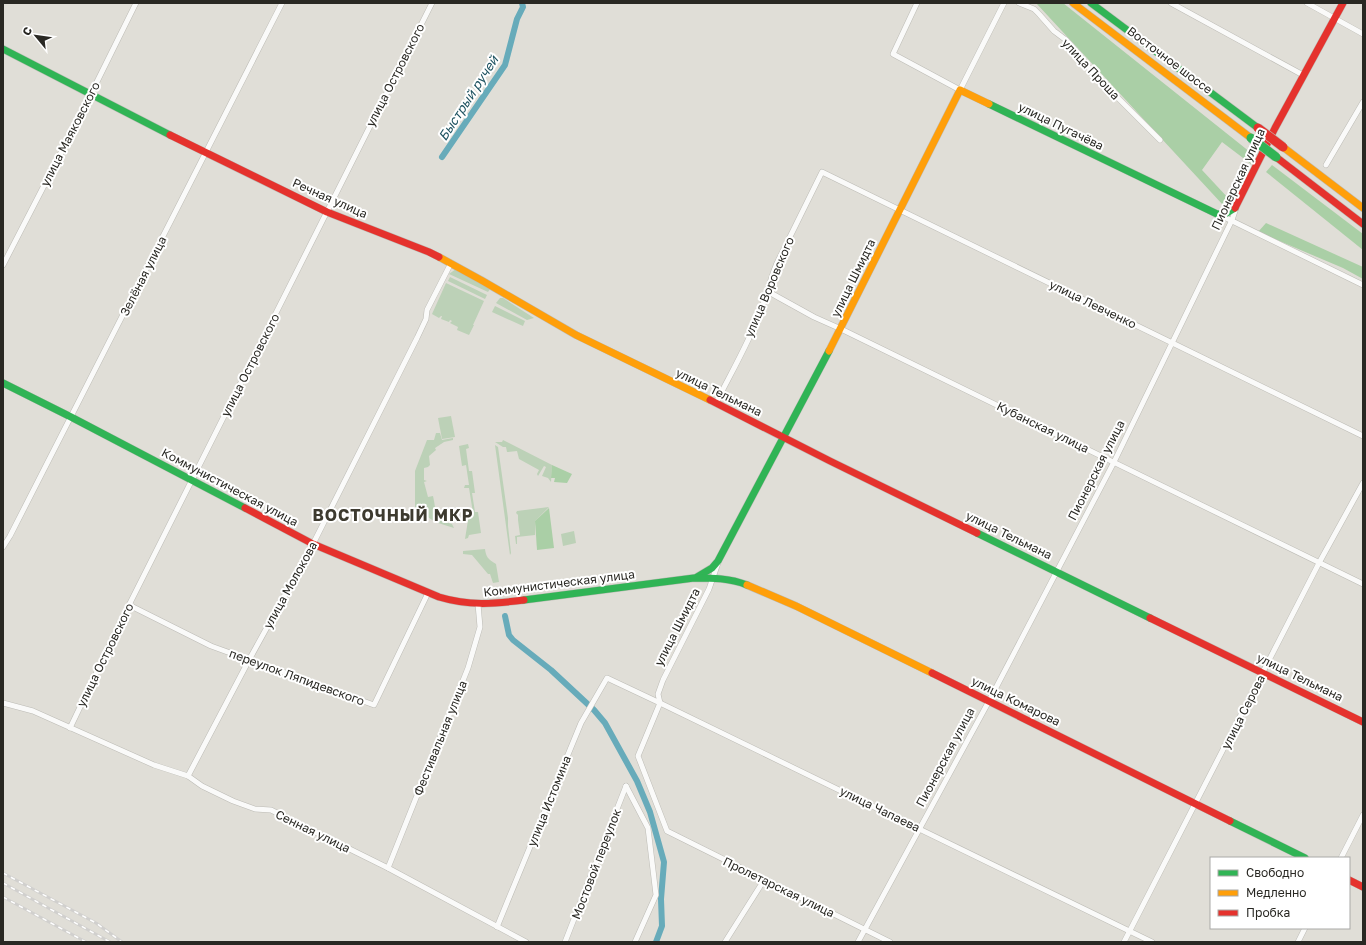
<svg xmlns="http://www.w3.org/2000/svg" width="1366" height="945" font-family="'Golos Text',sans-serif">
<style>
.green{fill:#bcd1b7}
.forest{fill:#aacfa6}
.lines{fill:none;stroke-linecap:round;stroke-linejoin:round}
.canal{stroke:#67abba;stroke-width:6}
.street-casing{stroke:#bcbbb5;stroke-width:6}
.fast-casing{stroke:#bcbbb5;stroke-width:8}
.slow-casing{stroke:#bcbbb5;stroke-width:8}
.jam-casing{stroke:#bcbbb5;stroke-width:8}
.street{stroke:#fafaf9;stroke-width:5}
.fast{stroke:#30b455;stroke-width:7}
.slow{stroke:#ff9f0a;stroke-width:7}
.jam{stroke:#e5322d;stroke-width:7}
.rail-casing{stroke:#d1d0ce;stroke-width:3}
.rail{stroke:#fff;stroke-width:1.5;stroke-dasharray:4.5;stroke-linecap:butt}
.fast-bridge-casing{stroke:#bcbbb5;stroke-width:10;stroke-linecap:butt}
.jam-bridge-casing{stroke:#bcbbb5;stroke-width:10;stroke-linecap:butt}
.fast-bridge{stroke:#30b455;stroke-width:9}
.jam-bridge{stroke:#e5322d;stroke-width:9}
.labels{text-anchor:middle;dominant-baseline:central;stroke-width:4;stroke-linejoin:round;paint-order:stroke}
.street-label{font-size:12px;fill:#292823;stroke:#fff}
.water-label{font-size:13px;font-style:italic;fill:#1c515f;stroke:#fff}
.district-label{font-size:16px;font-weight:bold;letter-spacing:1px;fill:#3d3a2f;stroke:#fff}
</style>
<rect width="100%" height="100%" fill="#e0ded7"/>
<g class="green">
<path d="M 456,269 L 490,289 L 488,292 L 449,274 Z"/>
<path d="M 450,277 L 487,295 L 485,299 L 448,281 Z"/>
<path d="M 446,283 L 484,301 L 473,325 L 474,325 L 469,335 L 457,330 L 458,327 L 450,323 L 452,321 L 450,320 L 449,322 L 441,319 L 442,316 L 441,316 L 439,318 L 432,314 Z"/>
<path d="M 500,298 L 503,298 L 534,318 L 527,320 L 496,303 Z"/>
<path d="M 495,306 L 525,321 L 523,326 L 492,312 Z"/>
<path d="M 451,416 L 455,437 L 442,439 L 438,418 Z"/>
<path d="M 436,433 L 440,433 L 442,440 L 453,438 L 453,440 L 444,442 L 435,448 L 436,450 L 429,456 L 430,465 L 428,467 L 424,468 L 424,480 L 427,481 L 424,482 L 428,497 L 433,496 C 437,513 433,518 452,524 L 454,528 L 435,522 L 415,508 L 415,471 L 427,440 L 434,440 Z"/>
<path d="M 503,440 L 552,465 L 551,482 L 548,478 L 542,476 L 546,467 L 544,466 L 538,476 L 537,474 L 539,470 L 519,459 L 517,451 L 507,452 L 506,447 L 503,447 L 495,442 L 502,442 Z"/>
<path d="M 468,444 L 469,448 L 466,449 L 469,471 L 472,471 L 475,493 L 472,493 L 475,512 L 478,512 L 481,533 L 469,535 L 468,538 L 465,539 L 469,514 L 473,513 L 469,488 L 464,488 L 465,485 L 469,485 L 466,465 L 462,466 L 459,446 Z"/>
<path d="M 495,445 L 498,447 L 508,518 L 508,526 L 511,553 L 510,555 Z"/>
<path d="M 549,507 L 535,521 L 535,535 L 517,537 L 517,544 L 516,544 L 515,536 L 520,535 L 518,520 L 518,515 L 516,513 L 517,511 Z"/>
<path d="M 574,531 L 576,543 L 563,546 L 561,534 Z"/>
<path d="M 485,549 C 486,557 488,559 496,564 L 499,582 L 493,583 L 490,574 L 488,574 L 472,555 L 463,554 L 463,551 Z"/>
</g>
<g class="forest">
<path d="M 1036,3 L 1063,3 L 1255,156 L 1251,164 L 1222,142 L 1202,170 L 1229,199 L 1223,205 Z"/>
<path d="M 1272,165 L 1363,234 L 1363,250 L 1266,172 Z"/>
<path d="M 1266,223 L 1363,267 L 1363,279 L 1343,268 L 1258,232 Z"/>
<path d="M 552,465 L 572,474 L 567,483 L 554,482 L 555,478 L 551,478 Z"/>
<path d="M 549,508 L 554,548 L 537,550 L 535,521 Z"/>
</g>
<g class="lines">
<g class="canal">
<path d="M 442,157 L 505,65 L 517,19 L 523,7 L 522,3"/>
<path d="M 505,616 L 509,635 L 513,640 L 551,670 L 594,710 L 605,723 L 637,781 L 650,812 L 664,862 L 661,899 L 662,926 L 656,942"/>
</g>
<defs>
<g id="street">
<path d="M 917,3 L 893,54 L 960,90 L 1004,3"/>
<path d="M 1019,3 L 1034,9 L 1039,14 L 1054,31 L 1066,40 L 1077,52 L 1092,72 L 1160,140"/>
<path d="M 1171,3 L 1303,75"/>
<path d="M 1307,3 L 1363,34"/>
<path d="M 1326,165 L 1363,102"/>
<path d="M 1220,215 L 1363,285"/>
<path d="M 3,265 L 81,114 L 136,3"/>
<path d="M 767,291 L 814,317 L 841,329 L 1363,584"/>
<path d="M 716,403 C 731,373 748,344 760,313 C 766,297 770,280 777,263 L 822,172 L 1363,436"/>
<path d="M 3,547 L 10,536 L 282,3"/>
<path d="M 718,563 L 709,589 L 663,680 L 658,694 L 660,703 L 638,756 L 667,831 L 890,942"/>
<path d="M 129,605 L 211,646 L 374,705 L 428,593"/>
<path d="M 3,703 L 33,711 L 154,765 L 188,776 L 202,786 L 233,801 L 255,809 L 271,810 L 388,868 L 526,942"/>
<path d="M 70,728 L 129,605 L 432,3"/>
<path d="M 188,776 L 249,660 L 313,544 L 417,338 L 426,319 L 427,310 L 451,263"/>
<path d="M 626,786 L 648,828 L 656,895 L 635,942"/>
<path d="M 1341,858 L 1363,815"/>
<path d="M 388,868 L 468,668 L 480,627 L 478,604"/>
<path d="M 497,927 L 581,723 L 607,678 L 660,703 L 1152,942"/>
<path d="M 565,942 L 626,786"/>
<path d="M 725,942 L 764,880"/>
<path d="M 858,942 L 989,701 L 1114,462 L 1232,220 L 1236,208"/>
<path d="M 1124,942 L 1319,563 L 1363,483"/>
<path d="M 1298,942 L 1305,928"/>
</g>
<g id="fast">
<path d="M 1091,3 L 1258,128"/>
<path d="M 3,49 L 170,135"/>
<path d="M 989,104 L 1217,214 L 1225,214 L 1235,208"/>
<path d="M 3,383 L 71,417 L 245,508"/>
<path d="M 977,533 L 1150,618"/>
<path d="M 697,577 L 712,568 L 718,561 L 829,351"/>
<path d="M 524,600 L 694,578 C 712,578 730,578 747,585"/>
<path d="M 1230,821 L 1305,858"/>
</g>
<g id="slow">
<path d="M 1073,3 L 1251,138"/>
<path d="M 1283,147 L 1363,208"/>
<path d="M 439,257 L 481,280 L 576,335 L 710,400"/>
<path d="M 829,351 L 960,90 L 989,104"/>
<path d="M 747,585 L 796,606 L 932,673"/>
</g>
<g id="jam">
<path d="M 170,135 L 327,212 L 429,252 L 439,257"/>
<path d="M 1276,157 L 1363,224"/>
<path d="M 1235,208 L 1275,128 L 1343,3"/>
<path d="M 710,400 L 830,461 L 977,533"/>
<path d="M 245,508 L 313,544 L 439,597 C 469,606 493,604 524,600"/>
<path d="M 1150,618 L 1363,722"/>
<path d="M 932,673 L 1230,821"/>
<path d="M 1349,880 L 1363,887"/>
</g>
</defs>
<use href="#street" class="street-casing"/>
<use href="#fast" class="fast-casing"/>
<use href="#slow" class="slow-casing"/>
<use href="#jam" class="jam-casing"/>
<use href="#street" class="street"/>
<use href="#fast" class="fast"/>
<use href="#slow" class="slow"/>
<use href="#jam" class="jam"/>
<defs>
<g id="rail">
<path d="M 3,873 L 96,923 L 122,942"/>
<path d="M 3,883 L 110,942"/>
<path d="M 3,897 L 86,942"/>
</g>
</defs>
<use href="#rail" class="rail-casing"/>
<use href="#rail" class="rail"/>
<defs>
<path id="fast-bridge" d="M 1251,138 L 1276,157"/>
<path id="jam-bridge" d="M 1258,128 L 1283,147"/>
</defs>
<use href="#fast-bridge" class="fast-bridge-casing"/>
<use href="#jam-bridge" class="jam-bridge-casing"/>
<use href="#fast-bridge" class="fast-bridge"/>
<use href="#jam-bridge" class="jam-bridge"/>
</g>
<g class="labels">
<g class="street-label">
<text transform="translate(1170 60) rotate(37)">Восточное шоссе</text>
<text transform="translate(1091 69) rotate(47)">улица Проша</text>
<text transform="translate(395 75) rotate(-63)">улица Островского</text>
<text transform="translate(1061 126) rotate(26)">улица Пугачёва</text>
<text transform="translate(70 134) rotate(-63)">улица Маяковского</text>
<text transform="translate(1238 179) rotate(-65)">Пионерская улица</text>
<text transform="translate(330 198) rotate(24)">Речная улица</text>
<text transform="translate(143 276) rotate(-63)">Зелёная улица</text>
<text transform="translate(853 278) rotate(-64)">улица Шмидта</text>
<text transform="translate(769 287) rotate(-67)">улица Воровского</text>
<text transform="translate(1093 304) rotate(26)">улица Левченко</text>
<text transform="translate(250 365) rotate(-63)">улица Островского</text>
<text transform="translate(719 392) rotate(26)">улица Тельмана</text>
<text transform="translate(1043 427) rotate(26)">Кубанская улица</text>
<text transform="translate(1096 470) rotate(-63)">Пионерская улица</text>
<text transform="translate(230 487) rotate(28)">Коммунистическая улица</text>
<text transform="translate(1009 535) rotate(26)">улица Тельмана</text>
<text transform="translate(559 583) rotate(-7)">Коммунистическая улица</text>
<text transform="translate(290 585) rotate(-61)">улица Молокова</text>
<text transform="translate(677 627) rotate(-63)">улица Шмидта</text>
<text transform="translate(105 655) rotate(-64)">улица Островского</text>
<text transform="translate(297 677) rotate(20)">переулок Ляпидевского</text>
<text transform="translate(1300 677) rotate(26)">улица Тельмана</text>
<text transform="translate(1016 701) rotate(26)">улица Комарова</text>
<text transform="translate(1243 712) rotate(-63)">улица Серова</text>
<text transform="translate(440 738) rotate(-68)">Фестивальная улица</text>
<text transform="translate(945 757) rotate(-62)">Пионерская улица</text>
<text transform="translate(549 801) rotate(-68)">улица Истомина</text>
<text transform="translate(880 809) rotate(26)">улица Чапаева</text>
<text transform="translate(313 831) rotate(26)">Сенная улица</text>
<text transform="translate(596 864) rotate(-69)">Мостовой переулок</text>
<text transform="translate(779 887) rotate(26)">Пролетарская улица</text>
</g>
<g class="water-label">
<text transform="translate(468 98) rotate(-57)">Быстрый ручей</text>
</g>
<g class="district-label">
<text x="393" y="515">ВОСТОЧНЫЙ МКР</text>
</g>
</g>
<rect width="1366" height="945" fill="none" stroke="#292823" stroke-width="8"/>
<rect x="1210" y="857" width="140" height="72" fill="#ffffff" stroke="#a9a9a7"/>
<rect x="1218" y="870" width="20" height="6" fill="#30b455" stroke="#a9a9a7"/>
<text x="1246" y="877" font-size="12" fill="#292823">Свободно</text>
<rect x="1218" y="890" width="20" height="6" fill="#ff9f0a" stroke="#a9a9a7"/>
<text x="1246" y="897" font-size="12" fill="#292823">Медленно</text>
<rect x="1218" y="910" width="20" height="6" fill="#e5322d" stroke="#a9a9a7"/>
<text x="1246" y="917" font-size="12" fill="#292823">Пробка</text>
<g transform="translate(36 36) rotate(299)" stroke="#ffffff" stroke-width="3" paint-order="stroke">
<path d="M0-3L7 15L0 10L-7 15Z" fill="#292823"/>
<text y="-6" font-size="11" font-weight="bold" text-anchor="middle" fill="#292823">С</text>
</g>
</svg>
